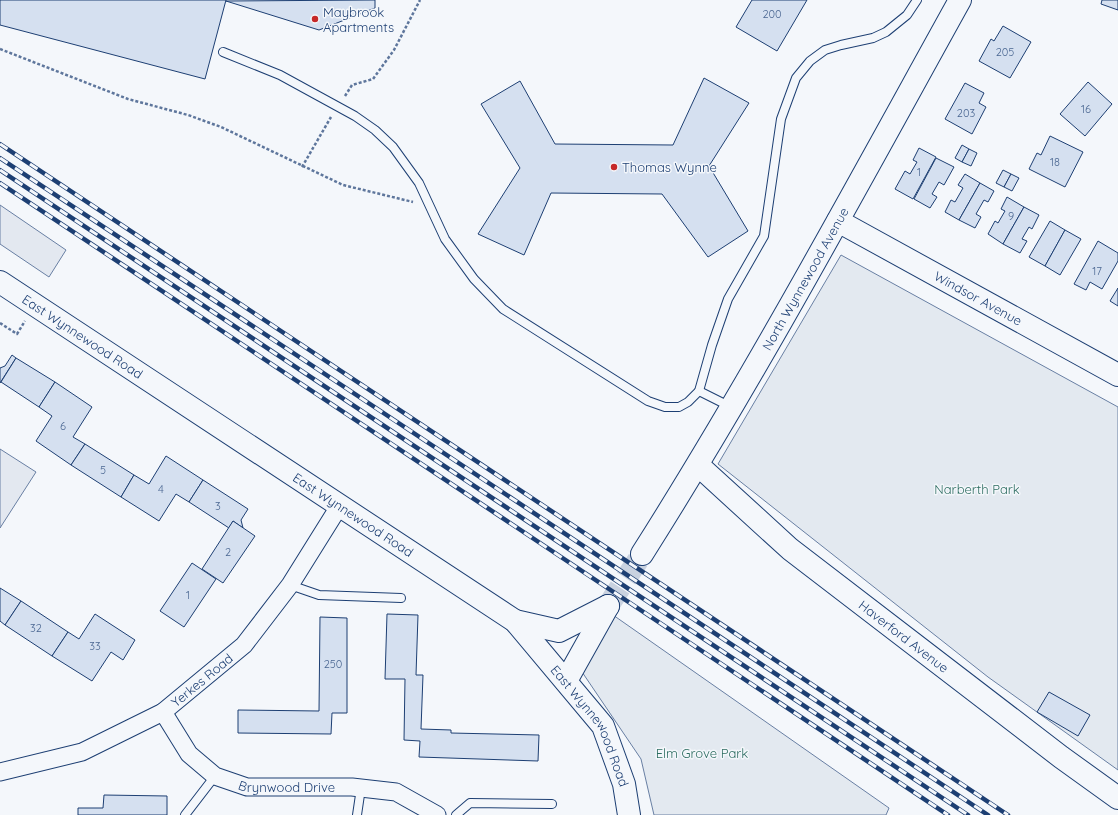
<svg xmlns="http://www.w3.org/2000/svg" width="1118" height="815" font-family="Quicksand,sans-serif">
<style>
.green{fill:#e3e9f0;stroke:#687fa3}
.parking{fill:#e3e8f0;stroke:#687fa3}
.building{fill:#d5e0f0;stroke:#1d3f73}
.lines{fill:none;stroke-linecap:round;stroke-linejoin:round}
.secondary-tunnel{stroke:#c9d2e0;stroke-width:22;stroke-dasharray:22 11;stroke-linecap:butt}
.lane-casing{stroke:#1d3f73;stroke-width:10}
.street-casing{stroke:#1d3f73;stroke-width:19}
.secondary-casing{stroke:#1d3f73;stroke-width:24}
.path{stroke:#5e769c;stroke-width:2.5;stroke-dasharray:3 2;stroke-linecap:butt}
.lane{stroke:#f4f7fb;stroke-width:8}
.street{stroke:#f4f7fb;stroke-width:17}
.secondary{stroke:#f4f7fb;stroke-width:22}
.rail-casing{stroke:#1d3f73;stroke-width:4.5}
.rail{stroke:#f4f7fb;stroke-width:3;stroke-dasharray:9;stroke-linecap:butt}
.poi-dot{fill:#c62828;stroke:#f4f7fb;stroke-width:1.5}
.labels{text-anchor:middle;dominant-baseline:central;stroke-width:3;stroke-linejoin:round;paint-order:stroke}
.number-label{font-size:11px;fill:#4b6792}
.poi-label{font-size:13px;fill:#1d3f73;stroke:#f4f7fb;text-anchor:start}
.street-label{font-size:13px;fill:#1d3f73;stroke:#f4f7fb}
.park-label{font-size:13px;fill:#2c6c60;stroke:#f4f7fb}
</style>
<rect width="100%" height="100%" fill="#f4f7fb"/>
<g class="green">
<path d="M 841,255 L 1118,407 L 1118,770 L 988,677 L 718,464 Z"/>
<path d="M 613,615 L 889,808 L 886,815 L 654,815 L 641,759 L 580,669 Z"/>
</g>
<g class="parking">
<path d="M 0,205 L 66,250 L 49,277 L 0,244 Z"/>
<path d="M 0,449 L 36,472 L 0,528 Z"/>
</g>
<g class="building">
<path d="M 0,0 L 226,0 L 205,79 L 0,25 Z"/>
<path d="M 375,0 L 375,8 L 319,30 L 226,1 Z"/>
<path d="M 752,0 L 807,0 L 777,51 L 736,27 Z"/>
<path d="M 1102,0 L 1118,0 L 1118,10 L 1101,4 Z"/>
<path d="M 1003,26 L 1031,42 L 1010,78 L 979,61 L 991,39 L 994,41 Z"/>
<path d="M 704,78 L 749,103 L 709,166 L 748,231 L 708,257 L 662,194 L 551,193 L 524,255 L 478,234 L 520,168 L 481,104 L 520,81 L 555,144 L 673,145 Z"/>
<path d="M 1088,82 L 1112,104 L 1085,136 L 1060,114 Z"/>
<path d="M 965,83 L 984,93 L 979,103 L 986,107 L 972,134 L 945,119 Z"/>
<path d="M 1050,136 L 1083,152 L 1065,187 L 1029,169 L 1037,153 L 1041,155 Z"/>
<path d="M 962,145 L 969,149 L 962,162 L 955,158 Z"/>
<path d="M 919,148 L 936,157 L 913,199 L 895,189 L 905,171 L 910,174 L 917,162 L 913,160 Z"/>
<path d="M 969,149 L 977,153 L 971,166 L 962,162 Z"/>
<path d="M 936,158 L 954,167 L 944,185 L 939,182 L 932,194 L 937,197 L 930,208 L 914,199 Z"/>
<path d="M 1003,170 L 1011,174 L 1004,187 L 996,183 Z"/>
<path d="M 965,174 L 980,183 L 959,220 L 945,212 L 951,200 L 955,202 L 963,188 L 958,185 Z"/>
<path d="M 1011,174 L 1019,178 L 1012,191 L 1004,187 Z"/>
<path d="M 980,183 L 994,191 L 988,202 L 984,200 L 976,214 L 981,217 L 975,228 L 959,220 Z"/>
<path d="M 1007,197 L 1024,207 L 1003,244 L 988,234 L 995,221 L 998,223 L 1005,211 L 1001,209 Z"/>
<path d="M 1024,207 L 1039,215 L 1032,229 L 1029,227 L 1022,239 L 1027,241 L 1020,253 L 1003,244 Z"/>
<path d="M 1050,221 L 1065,230 L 1045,266 L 1029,257 Z"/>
<path d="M 1065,230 L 1081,239 L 1060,275 L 1045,266 Z"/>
<path d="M 1098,241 L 1118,253 L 1118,261 L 1102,289 L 1090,282 L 1086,290 L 1074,284 Z"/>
<path d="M 1118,288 L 1118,306 L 1110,301 Z"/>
<path d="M 12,355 L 16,358 L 0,383 L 0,368 L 5,366 Z"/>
<path d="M 16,358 L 55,382 L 39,407 L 1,382 Z"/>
<path d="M 55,382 L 92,407 L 73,437 L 85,444 L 71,465 L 36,441 L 52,416 L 39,407 Z"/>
<path d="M 85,444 L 134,475 L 121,497 L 71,465 Z"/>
<path d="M 166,456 L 203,480 L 189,502 L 176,494 L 159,521 L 121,497 L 134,475 L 149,484 Z"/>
<path d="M 203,480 L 248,509 L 241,520 L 243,528 L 233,521 L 229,528 L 189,502 Z"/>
<path d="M 233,521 L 255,536 L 223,583 L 202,569 Z"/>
<path d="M 192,563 L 216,579 L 184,627 L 160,611 Z"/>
<path d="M 0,588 L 21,601 L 5,625 L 0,621 Z"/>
<path d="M 21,601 L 68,632 L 52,656 L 5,625 Z"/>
<path d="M 95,614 L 135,640 L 123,660 L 111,652 L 92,681 L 52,656 L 68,632 L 79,639 Z"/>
<path d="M 387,614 L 418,615 L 416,675 L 423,675 L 421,729 L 451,730 L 451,733 L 539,735 L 538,761 L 419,757 L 420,741 L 404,740 L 405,679 L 385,679 Z"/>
<path d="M 320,617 L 347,618 L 347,713 L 332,713 L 331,734 L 238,733 L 238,710 L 319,711 Z"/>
<path d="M 1049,692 L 1090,715 L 1078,736 L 1037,712 Z"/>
<path d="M 104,795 L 167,796 L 167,815 L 78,815 L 78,808 L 103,808 Z"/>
</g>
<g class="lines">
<path class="secondary-tunnel" d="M 608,606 L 642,554"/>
<defs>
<g id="lane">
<path d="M 223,52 L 280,75 L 355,116 L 375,130 L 393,147 L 419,183 L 445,239 L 474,279 L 503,309 L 648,401 L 665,407 L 679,407 L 688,402 L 699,391 L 712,345 L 728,299 L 764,236 L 781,119 L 796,78 L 810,61 L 825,50 L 841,45 L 873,38 L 886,32 L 907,15 L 917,0"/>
<path d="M 699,391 L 731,407"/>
<path d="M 290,585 L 319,595 L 401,598"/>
<path d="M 185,815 L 215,776"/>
<path d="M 357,815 L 361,788"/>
<path d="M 456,815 L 470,803 L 552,804"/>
</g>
<g id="street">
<path id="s1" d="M 163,712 L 189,754 L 215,776 L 247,787 L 352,787 L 396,792 L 437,815"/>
<path id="s2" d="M 0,772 L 82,752 L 163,712 L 244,645 L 290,585 L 340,505"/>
</g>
<g id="secondary">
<path id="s3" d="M 838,221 L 1118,375"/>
<path id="s4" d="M 0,282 L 515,621 L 603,726 L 624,784 L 629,815"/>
<path id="s5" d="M 698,465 L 790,549 L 1061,757 L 1118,798"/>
<path id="s6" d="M 642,554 C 756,374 857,186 960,0"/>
<path d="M 515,621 L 559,631 L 608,606"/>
<path d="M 566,681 L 608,606"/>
</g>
</defs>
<use href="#lane" class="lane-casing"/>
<use href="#street" class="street-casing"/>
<use href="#secondary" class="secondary-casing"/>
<g class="path">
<path d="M 0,49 L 128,99 L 188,115 L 221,127 L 343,185 L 413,202"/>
<path d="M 345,96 L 352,85 L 373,79 L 394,50 L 420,0"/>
<path d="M 302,167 L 331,117"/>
<path d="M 0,323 L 17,334 L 25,321"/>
</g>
<use href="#lane" class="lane"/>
<use href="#street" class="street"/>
<use href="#secondary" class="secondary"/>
<defs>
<g id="rail">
<path d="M 0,144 L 1008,815"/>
<path d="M 0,158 L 988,815"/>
<path d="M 0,170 L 968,815"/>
<path d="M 0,183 L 948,815"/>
</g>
</defs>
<use href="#rail" class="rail-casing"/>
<use href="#rail" class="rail"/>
</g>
<g class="poi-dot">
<circle cx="315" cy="19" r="4"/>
<circle cx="614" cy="167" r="4"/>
</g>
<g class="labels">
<g class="number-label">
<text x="772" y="14">200</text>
<text x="1005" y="52">205</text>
<text x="1086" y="109">16</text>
<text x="966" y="113">203</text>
<text x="1055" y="162">18</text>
<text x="919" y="172">1</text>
<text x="1011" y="216">9</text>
<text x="1097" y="271">17</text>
<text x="63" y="426">6</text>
<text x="103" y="470">5</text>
<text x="161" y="489">4</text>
<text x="218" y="506">3</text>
<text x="228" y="552">2</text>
<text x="188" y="595">1</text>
<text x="36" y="628">32</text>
<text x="95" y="646">33</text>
<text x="333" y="664">250</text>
</g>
<g class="poi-label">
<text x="323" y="12">Maybrook<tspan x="323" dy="15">Apartments</tspan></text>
<text x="622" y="167">Thomas Wynne</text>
</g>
<g class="street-label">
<text stroke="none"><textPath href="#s6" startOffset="320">North Wynnewood Avenue</textPath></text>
<text stroke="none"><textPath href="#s3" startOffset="160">Windsor Avenue</textPath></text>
<text stroke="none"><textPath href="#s4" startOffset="99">East Wynnewood Road</textPath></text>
<text stroke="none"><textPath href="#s4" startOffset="423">East Wynnewood Road</textPath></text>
<text stroke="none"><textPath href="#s5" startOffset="268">Haverford Avenue</textPath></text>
<text stroke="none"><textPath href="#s2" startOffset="225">Yerkes Road</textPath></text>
<text stroke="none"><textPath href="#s4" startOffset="747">East Wynnewood Road</textPath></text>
<text stroke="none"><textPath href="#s1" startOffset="157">Brynwood Drive</textPath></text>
</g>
<g class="park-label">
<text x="977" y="489">Narberth Park</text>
<text x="702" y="753">Elm Grove Park</text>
</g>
</g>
</svg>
